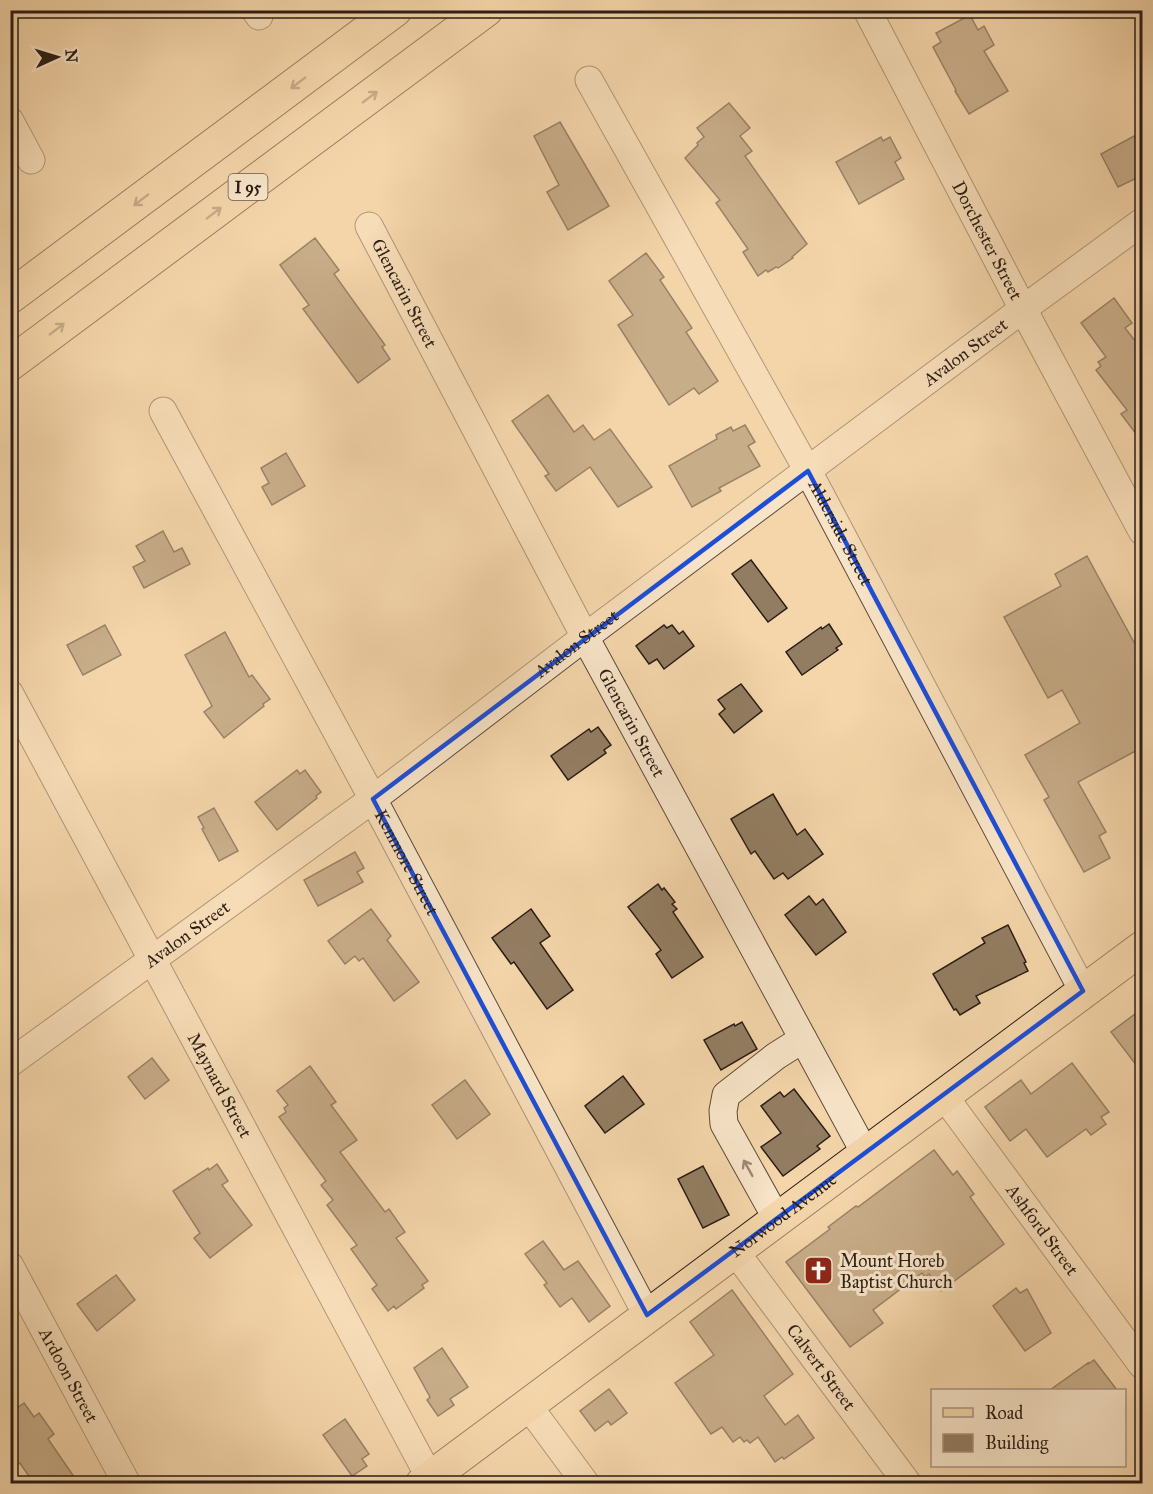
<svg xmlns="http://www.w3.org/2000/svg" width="1153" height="1494" font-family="'IM FELL Great Primer',serif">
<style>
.building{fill:#937d62;stroke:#2a1d15;stroke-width:1.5}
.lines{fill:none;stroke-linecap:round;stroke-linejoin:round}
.minor-casing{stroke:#5c4b3a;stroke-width:29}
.major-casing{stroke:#2a1d15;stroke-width:35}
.highway-casing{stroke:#2a1d15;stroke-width:35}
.minor{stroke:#f8e4c8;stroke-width:27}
.major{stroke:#f4d6aa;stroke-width:33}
.highway{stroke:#f4d6aa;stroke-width:33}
.oneway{stroke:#8f7a60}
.oneway2{stroke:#9b8a77}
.marked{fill:none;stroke:#1d4ed8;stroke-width:4.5;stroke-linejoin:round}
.labels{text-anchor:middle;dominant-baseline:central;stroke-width:6;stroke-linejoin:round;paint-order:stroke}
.shield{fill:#f8e4c8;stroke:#68594b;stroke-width:1.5}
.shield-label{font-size:16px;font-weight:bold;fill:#2a1d15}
.street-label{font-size:18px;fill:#2a1d15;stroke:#f8e4c8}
.poi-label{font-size:18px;fill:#2a1d15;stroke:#f8e4c8;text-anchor:start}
</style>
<rect width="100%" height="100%" fill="#f4d6aa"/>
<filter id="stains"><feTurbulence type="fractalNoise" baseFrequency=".00333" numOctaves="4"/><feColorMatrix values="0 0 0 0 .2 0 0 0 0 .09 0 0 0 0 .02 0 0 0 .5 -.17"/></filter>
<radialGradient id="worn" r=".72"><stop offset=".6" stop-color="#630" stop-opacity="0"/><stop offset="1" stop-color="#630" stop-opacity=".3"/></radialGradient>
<g class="building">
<path d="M 970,15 L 978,30 L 984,26 L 994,45 L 984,51 L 1008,91 L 969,114 L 955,91 L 956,90 L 933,47 L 941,42 L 936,33 Z"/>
<path d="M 729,103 L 750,128 L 740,136 L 752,151 L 745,156 L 807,244 L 792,257 L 793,258 L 778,268 L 776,267 L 768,272 L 766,270 L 758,276 L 743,252 L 748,249 L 716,203 L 720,200 L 685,158 L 698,145 L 697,143 L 704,137 L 697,128 Z"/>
<path d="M 560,122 L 609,206 L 568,230 L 547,192 L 559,185 L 534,136 Z"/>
<path d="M 1134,136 L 1143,152 L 1143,175 L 1118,187 L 1101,154 Z"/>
<path d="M 881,137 L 883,141 L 890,137 L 901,158 L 895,162 L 904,179 L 859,204 L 836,162 Z"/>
<path d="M 315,238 L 339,270 L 334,274 L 385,345 L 382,347 L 390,359 L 358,383 L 303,309 L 309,305 L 280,265 Z"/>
<path d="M 646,253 L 664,277 L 660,280 L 692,328 L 686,332 L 718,381 L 699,394 L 694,388 L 669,405 L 618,325 L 633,315 L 609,281 Z"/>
<path d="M 1114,298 L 1132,323 L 1125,328 L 1143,351 L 1143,443 L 1121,414 L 1127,410 L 1096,370 L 1101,366 L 1098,362 L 1106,357 L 1081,323 Z"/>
<path d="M 548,395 L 574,432 L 583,425 L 594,440 L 610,429 L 652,487 L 618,507 L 590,467 L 556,491 L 545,476 L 549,474 L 512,421 Z"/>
<path d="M 745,425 L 755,442 L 748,446 L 760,466 L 719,488 L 721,491 L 692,507 L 669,466 L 717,439 L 716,435 L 731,427 L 733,431 Z"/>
<path d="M 286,453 L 305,486 L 272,505 L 262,487 L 269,483 L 261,468 Z"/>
<path d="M 163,531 L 174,552 L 182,548 L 190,564 L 144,588 L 133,567 L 145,561 L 136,546 Z"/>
<path d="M 1087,556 L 1143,659 L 1143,747 L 1078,782 L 1106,832 L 1099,836 L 1110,858 L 1084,872 L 1044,800 L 1049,797 L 1025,755 L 1080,723 L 1062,690 L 1048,698 L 1004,617 L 1061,586 L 1055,574 Z"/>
<path d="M 751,560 L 787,608 L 768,622 L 732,574 Z"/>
<path d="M 829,624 L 842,644 L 836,648 L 838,650 L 802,675 L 786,652 L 821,627 L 822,629 Z"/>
<path d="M 105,625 L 121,655 L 83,675 L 67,645 Z"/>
<path d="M 664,625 L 667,628 L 672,625 L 679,634 L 683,631 L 694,646 L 664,669 L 657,659 L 649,664 L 636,646 Z"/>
<path d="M 225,632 L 249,677 L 252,675 L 270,699 L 263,704 L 264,706 L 224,738 L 204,712 L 212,706 L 185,655 Z"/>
<path d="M 741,684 L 762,711 L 734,733 L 719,714 L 725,709 L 718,700 Z"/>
<path d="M 598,727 L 611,745 L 604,750 L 606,753 L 568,780 L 551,756 L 589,729 L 591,732 Z"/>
<path d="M 297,770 L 300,774 L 305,770 L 321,792 L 316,796 L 317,798 L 277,830 L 255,802 Z"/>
<path d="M 773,794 L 797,835 L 805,829 L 823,854 L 788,879 L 783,873 L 774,879 L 755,851 L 751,854 L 731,819 Z"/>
<path d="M 214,808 L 238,851 L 219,861 L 202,829 L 204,828 L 198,817 Z"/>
<path d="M 355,852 L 364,868 L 357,872 L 363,882 L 318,906 L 304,880 Z"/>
<path d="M 658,884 L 662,890 L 664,888 L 675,902 L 672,904 L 677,909 L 673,912 L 703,957 L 672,978 L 656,954 L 661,950 L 628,907 Z"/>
<path d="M 809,896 L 816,905 L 823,899 L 846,932 L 816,955 L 785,915 Z"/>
<path d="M 371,909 L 391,936 L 387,940 L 419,982 L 394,1001 L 363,958 L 359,961 L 355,956 L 345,964 L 328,941 Z"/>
<path d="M 531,909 L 550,936 L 540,943 L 573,990 L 547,1009 L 514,962 L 511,964 L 492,938 Z"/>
<path d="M 1008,925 L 1026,962 L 1024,963 L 1028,971 L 976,996 L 980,1003 L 960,1015 L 956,1009 L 954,1010 L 933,974 L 985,943 L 982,938 Z"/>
<path d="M 1143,1008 L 1143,1074 L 1111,1032 Z"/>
<path d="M 742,1022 L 757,1049 L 721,1070 L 704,1040 L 734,1024 L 735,1026 Z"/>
<path d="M 152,1058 L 169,1080 L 145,1099 L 128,1077 Z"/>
<path d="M 1072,1063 L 1109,1112 L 1101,1117 L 1106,1124 L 1091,1135 L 1086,1129 L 1047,1157 L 1026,1129 L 1010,1141 L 985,1107 L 1021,1080 L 1031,1094 Z"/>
<path d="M 310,1066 L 336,1102 L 331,1105 L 357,1140 L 340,1152 L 385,1212 L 389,1209 L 405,1232 L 396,1238 L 428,1281 L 422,1285 L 424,1288 L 396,1309 L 394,1306 L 388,1311 L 372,1289 L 377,1285 L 351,1249 L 357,1245 L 327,1205 L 333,1200 L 321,1185 L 326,1181 L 279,1117 L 286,1112 L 284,1108 L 288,1105 L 277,1091 Z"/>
<path d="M 623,1076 L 644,1104 L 605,1133 L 585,1106 Z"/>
<path d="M 465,1080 L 490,1114 L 457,1139 L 432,1105 Z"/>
<path d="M 794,1089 L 830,1136 L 817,1146 L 820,1149 L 783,1176 L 761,1147 L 781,1133 L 761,1106 L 780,1092 L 784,1097 Z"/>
<path d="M 934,1150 L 953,1175 L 957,1171 L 974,1194 L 970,1197 L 1004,1244 L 941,1291 L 929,1274 L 925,1277 L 922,1273 L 873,1310 L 883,1323 L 850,1347 L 786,1262 L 830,1229 L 828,1227 L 856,1206 L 858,1207 Z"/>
<path d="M 217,1164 L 228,1181 L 222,1185 L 252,1225 L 210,1258 L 194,1238 L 200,1233 L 173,1191 L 208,1168 L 209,1170 Z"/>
<path d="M 703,1166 L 729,1215 L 703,1228 L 678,1179 Z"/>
<path d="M 543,1241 L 564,1270 L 578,1261 L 610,1306 L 589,1322 L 572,1298 L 560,1307 L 544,1285 L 547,1283 L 525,1254 Z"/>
<path d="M 116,1275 L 135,1300 L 97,1331 L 77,1304 Z"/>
<path d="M 1016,1288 L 1020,1293 L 1027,1289 L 1051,1333 L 1025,1351 L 993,1306 Z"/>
<path d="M 732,1290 L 793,1374 L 764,1396 L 785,1425 L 798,1415 L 814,1438 L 784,1459 L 782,1457 L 775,1462 L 758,1437 L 750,1443 L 747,1440 L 744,1442 L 740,1437 L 733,1442 L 722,1427 L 711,1434 L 675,1383 L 714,1355 L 690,1322 Z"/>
<path d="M 442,1348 L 468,1387 L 450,1399 L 454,1405 L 438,1416 L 427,1400 L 430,1397 L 414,1368 Z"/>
<path d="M 1094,1360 L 1117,1390 L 1050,1390 L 1088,1363 L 1088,1364 Z"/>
<path d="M 609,1389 L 627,1413 L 611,1425 L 608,1421 L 595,1431 L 580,1411 Z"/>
<path d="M 24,1403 L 34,1417 L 39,1413 L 54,1434 L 48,1439 L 79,1484 L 34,1484 L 20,1463 L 10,1471 L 10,1413 Z"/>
<path d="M 345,1419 L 369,1454 L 362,1459 L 367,1466 L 352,1476 L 323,1435 Z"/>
</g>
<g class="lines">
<defs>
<g id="minor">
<path d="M 255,10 L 259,16"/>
<path id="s1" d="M 867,10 L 1023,309 L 1142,531"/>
<path id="s2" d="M 589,80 L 808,471 L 1083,991"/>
<path d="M 10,121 L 31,160"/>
<path id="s3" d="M 369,226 L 585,637 L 865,1153"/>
<path id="s4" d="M 163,411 L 373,799 L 647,1315"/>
<path id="s5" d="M 10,694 L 430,1478"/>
<path id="s6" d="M 10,1063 L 373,799 L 585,637 L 1023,309 L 1142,222"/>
<path id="s7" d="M 944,1096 L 1142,1365"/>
<path d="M 777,1219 L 724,1124 L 723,1111 L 726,1095 L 776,1056 L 803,1039"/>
<path id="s8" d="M 734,1250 L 908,1484"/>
<path id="s9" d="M 10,1266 L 127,1484"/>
<path d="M 527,1404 L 586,1484"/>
</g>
<g id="major">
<path id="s10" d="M 422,1484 L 1142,948"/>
</g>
<g id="highway">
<path d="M 10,297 L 395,10"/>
<path d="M 10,364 L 486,10"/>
</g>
</defs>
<use href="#minor" class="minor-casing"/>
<use href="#major" class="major-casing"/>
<use href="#highway" class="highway-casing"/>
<use href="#minor" class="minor"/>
<use href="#major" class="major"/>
<use href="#highway" class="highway"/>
</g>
<defs><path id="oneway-shaft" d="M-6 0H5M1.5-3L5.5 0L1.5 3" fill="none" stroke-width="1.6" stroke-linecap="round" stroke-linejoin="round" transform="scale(1.5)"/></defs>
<g class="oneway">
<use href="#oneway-shaft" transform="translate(298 83) rotate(143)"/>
<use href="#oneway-shaft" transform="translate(370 97) rotate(-37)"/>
<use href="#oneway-shaft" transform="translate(141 200) rotate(143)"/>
<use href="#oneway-shaft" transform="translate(214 213) rotate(-37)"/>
<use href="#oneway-shaft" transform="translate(57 329) rotate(-37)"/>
</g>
<use class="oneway2" href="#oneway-shaft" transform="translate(748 1168) rotate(-119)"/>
<path d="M0 0H1153V1494H0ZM 808,471 L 1083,991 L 647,1315 L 373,799 Z" fill="#f4d6aa" fill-opacity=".55" fill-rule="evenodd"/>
<path class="marked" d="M 808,471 L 1083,991 L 647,1315 L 373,799 Z"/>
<defs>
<symbol id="church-square" viewBox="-11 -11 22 22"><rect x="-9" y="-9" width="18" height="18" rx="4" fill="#8f2418" stroke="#f8e4c8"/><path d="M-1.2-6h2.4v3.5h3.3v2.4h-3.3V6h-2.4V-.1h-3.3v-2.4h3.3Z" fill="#fff"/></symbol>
</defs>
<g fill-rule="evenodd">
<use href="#church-square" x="802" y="1254" width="33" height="33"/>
</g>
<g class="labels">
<rect class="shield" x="228.5" y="174" width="39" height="26" rx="4.5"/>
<g class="shield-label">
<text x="248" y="187">I 95</text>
</g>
<g class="street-label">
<text stroke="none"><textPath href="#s1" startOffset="260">Dorchester Street</textPath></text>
<text stroke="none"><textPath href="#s3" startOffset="76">Glencarin Street</textPath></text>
<text stroke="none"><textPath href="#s6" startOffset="1191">Avalon Street</textPath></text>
<text stroke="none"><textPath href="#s2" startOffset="518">Alderside Street</textPath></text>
<text stroke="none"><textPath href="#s6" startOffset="705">Avalon Street</textPath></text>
<text stroke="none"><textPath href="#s3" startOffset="562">Glencarin Street</textPath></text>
<text stroke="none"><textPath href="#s4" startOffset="513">Kenmore Street</textPath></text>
<text stroke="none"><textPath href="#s6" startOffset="219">Avalon Street</textPath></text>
<text stroke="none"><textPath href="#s5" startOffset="444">Maynard Street</textPath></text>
<text stroke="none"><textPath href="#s10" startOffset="450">Norwood Avenue</textPath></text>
<text stroke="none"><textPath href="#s7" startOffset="166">Ashford Street</textPath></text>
<text stroke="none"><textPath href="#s8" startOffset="146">Calvert Street</textPath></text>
<text stroke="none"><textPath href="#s9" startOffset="124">Ardoon Street</textPath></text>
</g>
<g class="poi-label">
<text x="840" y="1261">Mount Horeb<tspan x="840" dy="21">Baptist Church</tspan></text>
</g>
</g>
<rect width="1153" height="1494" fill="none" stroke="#f4d6aa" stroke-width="36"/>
<rect x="12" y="12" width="1129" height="1470" fill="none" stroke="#2a1d15" stroke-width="3"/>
<rect x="18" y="18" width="1117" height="1458" fill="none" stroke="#2a1d15" stroke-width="1.5"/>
<rect x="931" y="1389" width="195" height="78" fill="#f8e4c8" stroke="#a69480" stroke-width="1.5"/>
<rect x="943" y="1408" width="30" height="9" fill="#f4d6aa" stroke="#a69480" stroke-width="1.5"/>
<text x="985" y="1419" font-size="18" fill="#2a1d15">Road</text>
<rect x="943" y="1434" width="30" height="18" fill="#937d62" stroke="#a69480" stroke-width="1.5"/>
<text x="985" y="1449" font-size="18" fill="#2a1d15">Building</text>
<g transform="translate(57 57) rotate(86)" stroke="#f8e4c8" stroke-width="4.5" paint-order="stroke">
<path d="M0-4.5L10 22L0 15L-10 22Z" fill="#2a1d15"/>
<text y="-9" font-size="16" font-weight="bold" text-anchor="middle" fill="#2a1d15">N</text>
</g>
<rect width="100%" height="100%" filter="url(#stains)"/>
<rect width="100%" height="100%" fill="url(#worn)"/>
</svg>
